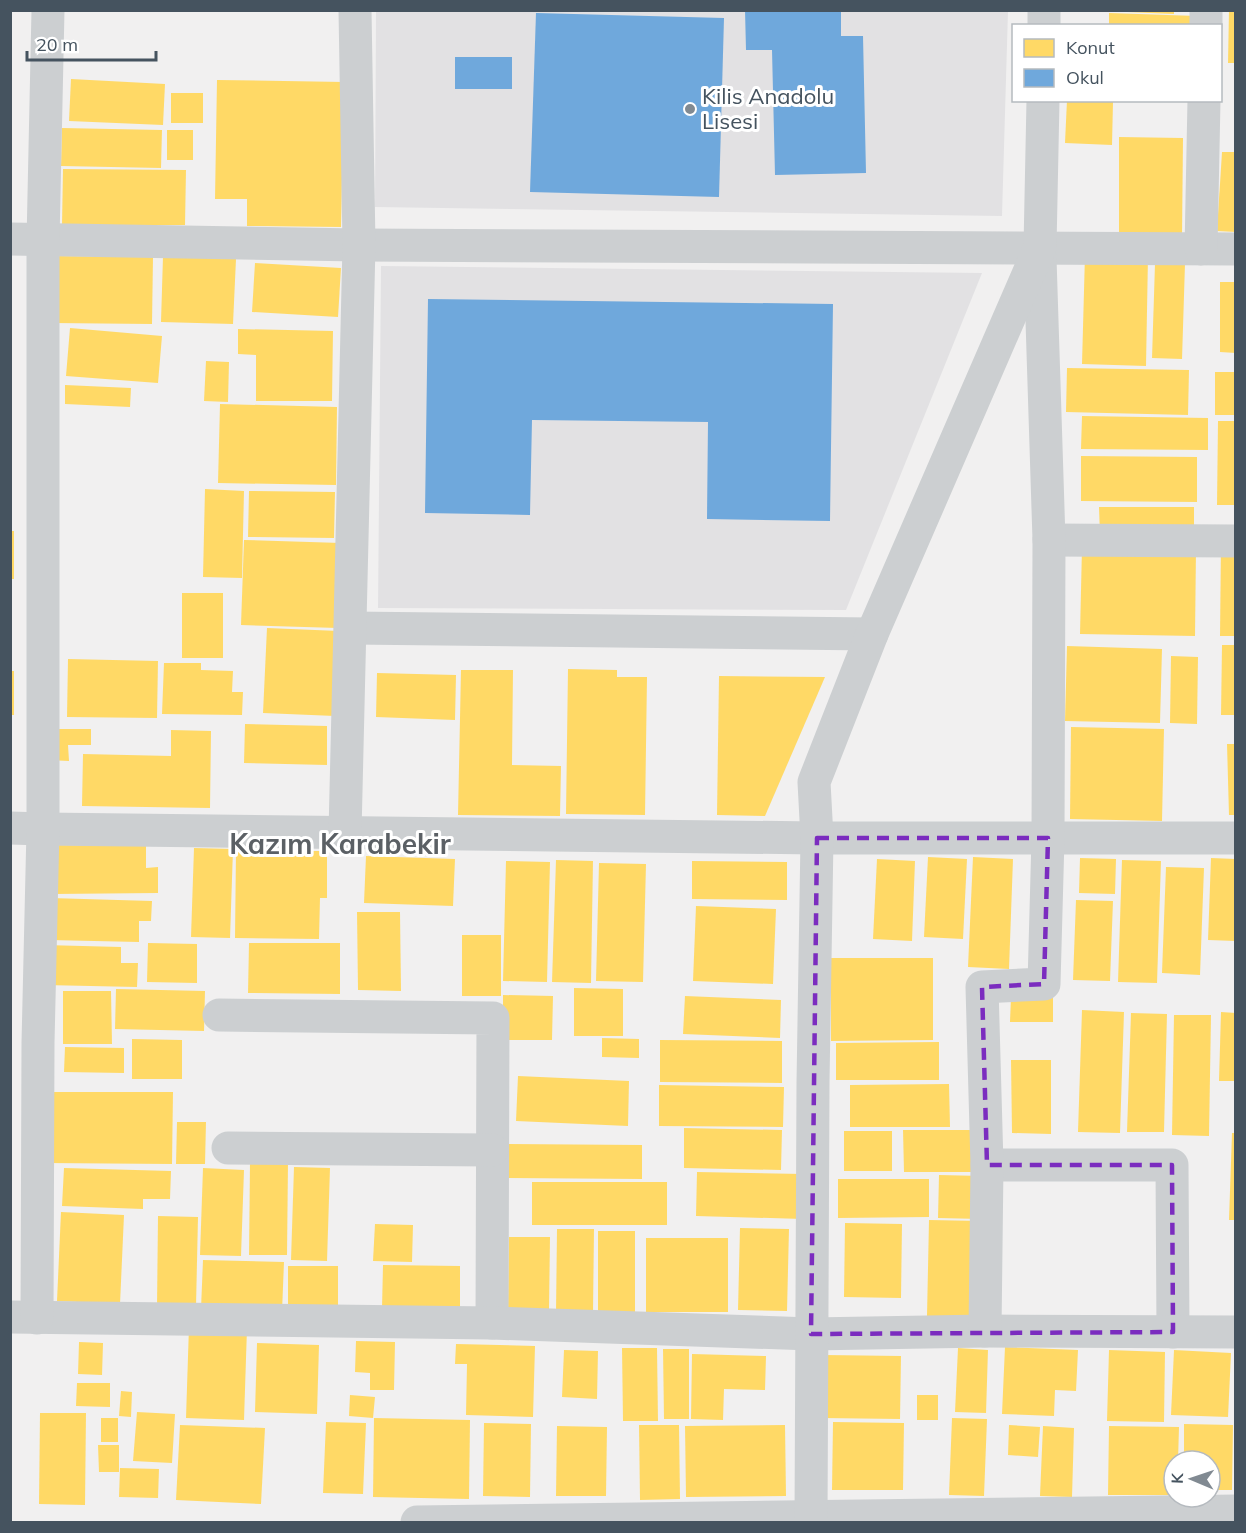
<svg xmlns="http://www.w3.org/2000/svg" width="1246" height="1533" font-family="Mulish,sans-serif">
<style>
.education{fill:#e2e1e3}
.homes{fill:#ffd966}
.schools{fill:#6fa8dc}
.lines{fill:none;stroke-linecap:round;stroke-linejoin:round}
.minor{stroke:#cccfd1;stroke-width:33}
.marked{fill:none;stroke:#7b2cbf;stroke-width:4.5;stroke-dasharray:12 8;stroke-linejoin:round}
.poi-dot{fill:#818a92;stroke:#fff;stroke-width:2}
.labels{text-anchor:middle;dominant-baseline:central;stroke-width:6;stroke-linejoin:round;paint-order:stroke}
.poi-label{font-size:22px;fill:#45535f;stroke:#fff;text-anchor:start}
.district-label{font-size:28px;font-weight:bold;fill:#5b6065;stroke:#fff}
</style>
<rect width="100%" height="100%" fill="#f1f0f0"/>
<g class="education">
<path d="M 376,11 L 1008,11 L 1002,216 L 375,207 Z"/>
<path d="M 381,266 L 982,273 L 846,610 L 378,608 Z"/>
</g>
<g class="homes">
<path d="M 1127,10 L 1174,10 L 1174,14 L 1127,12 Z"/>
<path d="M 1229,10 L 1236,10 L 1236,63 L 1228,63 Z"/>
<path d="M 1109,13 L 1197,16 L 1197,26 L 1109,26 Z"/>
<path d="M 71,79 L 165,84 L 163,125 L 69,121 Z"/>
<path d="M 217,80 L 344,82 L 341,227 L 247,226 L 247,199 L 215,199 Z"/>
<rect x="171" y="93" width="32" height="30"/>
<path d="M 1067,100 L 1113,102 L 1112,145 L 1065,143 Z"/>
<path d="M 62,128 L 162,130 L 161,168 L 61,166 Z"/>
<rect x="167" y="130" width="26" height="30"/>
<path d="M 1119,137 L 1183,138 L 1182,238 L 1119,238 Z"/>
<path d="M 1222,152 L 1236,152 L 1236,232 L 1217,231 Z"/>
<path d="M 63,169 L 186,170 L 185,225 L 62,225 Z"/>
<path d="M 1085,254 L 1148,256 L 1146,366 L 1082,364 Z"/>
<path d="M 53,256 L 153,257 L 152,324 L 52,323 Z"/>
<path d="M 163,256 L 236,259 L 233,324 L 161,322 Z"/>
<path d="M 255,263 L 341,268 L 338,317 L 252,312 Z"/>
<path d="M 1155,264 L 1185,264 L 1182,359 L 1152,358 Z"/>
<path d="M 1220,282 L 1236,282 L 1236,353 L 1220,352 Z"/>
<path d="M 70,328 L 162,336 L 158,383 L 66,376 Z"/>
<path d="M 238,329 L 333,331 L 332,401 L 256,401 L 256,355 L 238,354 Z"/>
<path d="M 206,361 L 229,362 L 228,402 L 204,401 Z"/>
<path d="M 1067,368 L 1189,370 L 1188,415 L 1066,412 Z"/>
<rect x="1215" y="372" width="21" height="43"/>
<path d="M 65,385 L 131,388 L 130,407 L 65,404 Z"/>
<path d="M 220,404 L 337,407 L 336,485 L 218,483 Z"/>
<path d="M 1082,416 L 1208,418 L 1208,450 L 1081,449 Z"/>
<path d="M 1218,421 L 1236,421 L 1236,505 L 1217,505 Z"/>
<path d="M 1081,456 L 1197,457 L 1197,502 L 1081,501 Z"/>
<path d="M 205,489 L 244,491 L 242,578 L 203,577 Z"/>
<path d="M 249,491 L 335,492 L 334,538 L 248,537 Z"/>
<path d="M 1099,507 L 1194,507 L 1194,536 L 1100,535 Z"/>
<rect x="10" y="531" width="4" height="48"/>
<path d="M 244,540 L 341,543 L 338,628 L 241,625 Z"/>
<path d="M 1221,542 L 1236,542 L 1236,636 L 1220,636 Z"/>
<path d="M 1082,547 L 1196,549 L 1195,636 L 1080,634 Z"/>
<rect x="182" y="593" width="41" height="65"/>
<path d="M 267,628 L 339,631 L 335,716 L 263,713 Z"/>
<path d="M 1222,645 L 1236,645 L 1236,715 L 1221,715 Z"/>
<path d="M 1067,646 L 1162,649 L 1160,723 L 1065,721 Z"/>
<path d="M 1171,656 L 1198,657 L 1197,724 L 1170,723 Z"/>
<path d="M 68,659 L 158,661 L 157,718 L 67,717 Z"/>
<path d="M 164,663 L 201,663 L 201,670 L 233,671 L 232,692 L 243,692 L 242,715 L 162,714 Z"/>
<path d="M 568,669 L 617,670 L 617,677 L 647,677 L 645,815 L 566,814 Z"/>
<path d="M 461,670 L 513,670 L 512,765 L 561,766 L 560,816 L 458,815 Z"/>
<rect x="10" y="671" width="4" height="44"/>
<path d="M 377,673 L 456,675 L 455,720 L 376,717 Z"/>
<path d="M 719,676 L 825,677 L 765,816 L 717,815 Z"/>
<path d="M 245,724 L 327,726 L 327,765 L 244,763 Z"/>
<path d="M 1071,727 L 1164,729 L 1162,821 L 1070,819 Z"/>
<path d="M 48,729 L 91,729 L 91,745 L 68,745 L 69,761 L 47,760 Z"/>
<path d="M 171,730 L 211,731 L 210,808 L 82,806 L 83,754 L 171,756 Z"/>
<path d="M 1227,744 L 1236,744 L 1236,815 L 1229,815 Z"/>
<path d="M 53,845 L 146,846 L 146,868 L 158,867 L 158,893 L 52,894 Z"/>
<path d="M 194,848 L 233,849 L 230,938 L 191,937 Z"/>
<path d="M 236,851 L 327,851 L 327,898 L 320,898 L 319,939 L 235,938 Z"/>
<path d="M 366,856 L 455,859 L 453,906 L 364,903 Z"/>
<path d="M 928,857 L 967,859 L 963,939 L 924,937 Z"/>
<path d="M 973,857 L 1013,859 L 1009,969 L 968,967 Z"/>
<path d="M 1080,858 L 1116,859 L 1115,894 L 1079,893 Z"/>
<path d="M 1211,858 L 1236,859 L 1236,941 L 1208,940 Z"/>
<path d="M 877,859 L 915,861 L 912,941 L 873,939 Z"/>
<path d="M 556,860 L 593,861 L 591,983 L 552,982 Z"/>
<path d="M 1122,860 L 1161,861 L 1157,983 L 1118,982 Z"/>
<path d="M 506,861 L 550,862 L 547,982 L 503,981 Z"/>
<path d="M 692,861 L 787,862 L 787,900 L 692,899 Z"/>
<path d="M 599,863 L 646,864 L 643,982 L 596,981 Z"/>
<path d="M 1166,867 L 1204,868 L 1200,975 L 1162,973 Z"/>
<path d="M 50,898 L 152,901 L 151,921 L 139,921 L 139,942 L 49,940 Z"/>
<path d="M 1076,900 L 1113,901 L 1110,981 L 1073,980 Z"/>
<path d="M 696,906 L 776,909 L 773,984 L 693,981 Z"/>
<path d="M 357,912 L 400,912 L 401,991 L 358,990 Z"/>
<rect x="462" y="935" width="39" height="61"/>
<path d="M 148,943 L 197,944 L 197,983 L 147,982 Z"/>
<path d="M 249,943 L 340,943 L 340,994 L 248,993 Z"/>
<path d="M 44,945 L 121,947 L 121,963 L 138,963 L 137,987 L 44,985 Z"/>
<path d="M 831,958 L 933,958 L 933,1040 L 831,1041 Z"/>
<path d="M 574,988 L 623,989 L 623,1036 L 574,1036 Z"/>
<path d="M 116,989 L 205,991 L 204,1031 L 115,1029 Z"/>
<path d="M 63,991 L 111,991 L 112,1044 L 63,1044 Z"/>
<path d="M 503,995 L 553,996 L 552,1040 L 503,1040 Z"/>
<path d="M 685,996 L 781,1000 L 780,1038 L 683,1034 Z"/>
<path d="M 1011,997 L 1053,998 L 1053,1022 L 1010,1022 Z"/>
<path d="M 1082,1010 L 1124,1012 L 1120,1133 L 1078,1132 Z"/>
<path d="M 1221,1012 L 1236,1013 L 1236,1081 L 1219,1081 Z"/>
<path d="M 1131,1013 L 1167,1014 L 1164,1132 L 1127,1132 Z"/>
<path d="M 1174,1015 L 1211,1015 L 1209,1136 L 1172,1135 Z"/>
<path d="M 602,1038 L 639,1039 L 639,1058 L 602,1057 Z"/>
<path d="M 132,1039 L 182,1040 L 182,1079 L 132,1079 Z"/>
<path d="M 660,1040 L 782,1041 L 782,1083 L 660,1082 Z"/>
<path d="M 939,1042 L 939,1080 L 836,1080 L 836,1043 Z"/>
<path d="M 65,1047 L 124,1048 L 124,1073 L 64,1072 Z"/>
<path d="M 1011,1060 L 1051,1060 L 1051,1134 L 1012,1133 Z"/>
<path d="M 518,1076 L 629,1081 L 628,1126 L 516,1121 Z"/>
<path d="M 949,1084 L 950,1127 L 850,1127 L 850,1085 Z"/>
<path d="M 659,1085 L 784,1087 L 783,1127 L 659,1126 Z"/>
<path d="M 46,1092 L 173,1092 L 172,1164 L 45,1163 Z"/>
<path d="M 177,1122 L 206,1122 L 205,1164 L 176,1164 Z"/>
<path d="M 684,1128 L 782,1130 L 781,1170 L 684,1168 Z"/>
<path d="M 903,1130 L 976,1130 L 976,1172 L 904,1172 Z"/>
<rect x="844" y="1131" width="48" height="40"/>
<path d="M 1232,1133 L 1236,1133 L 1236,1220 L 1229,1220 Z"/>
<path d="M 499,1144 L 642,1145 L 642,1179 L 499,1178 Z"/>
<path d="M 250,1163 L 288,1163 L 287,1255 L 249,1255 Z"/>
<path d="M 294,1167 L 330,1168 L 327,1261 L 291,1260 Z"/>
<path d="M 64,1168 L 171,1171 L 170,1199 L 143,1199 L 143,1209 L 62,1206 Z"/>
<path d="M 203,1168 L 244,1170 L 241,1256 L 200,1255 Z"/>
<path d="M 697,1172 L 803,1174 L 803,1219 L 696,1216 Z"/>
<path d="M 939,1175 L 982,1176 L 981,1219 L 938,1218 Z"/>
<path d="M 838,1179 L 929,1179 L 929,1217 L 838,1218 Z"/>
<rect x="532" y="1182" width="135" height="43"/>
<path d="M 61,1212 L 124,1215 L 120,1304 L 57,1301 Z"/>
<path d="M 158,1216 L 198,1217 L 196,1307 L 157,1307 Z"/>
<path d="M 929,1220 L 981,1221 L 979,1317 L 927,1316 Z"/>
<path d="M 845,1223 L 902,1224 L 901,1298 L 844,1297 Z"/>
<path d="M 375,1224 L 413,1225 L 412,1262 L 373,1261 Z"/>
<path d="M 740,1228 L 789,1229 L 787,1311 L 738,1310 Z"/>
<path d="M 557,1229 L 594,1229 L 593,1313 L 556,1313 Z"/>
<path d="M 598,1231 L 635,1231 L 635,1314 L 598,1313 Z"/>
<path d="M 509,1237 L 550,1237 L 549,1310 L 508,1310 Z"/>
<rect x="646" y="1238" width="82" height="74"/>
<path d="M 203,1260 L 284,1262 L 282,1312 L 201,1309 Z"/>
<path d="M 383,1265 L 460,1266 L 460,1310 L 382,1309 Z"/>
<path d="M 288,1266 L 338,1266 L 338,1309 L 288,1308 Z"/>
<path d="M 189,1326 L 247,1328 L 244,1420 L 186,1418 Z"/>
<path d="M 356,1341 L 395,1342 L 394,1390 L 370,1390 L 370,1373 L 355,1372 Z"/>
<path d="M 79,1342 L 103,1343 L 102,1375 L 78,1374 Z"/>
<path d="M 257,1343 L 319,1345 L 317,1414 L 255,1412 Z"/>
<path d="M 456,1344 L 535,1346 L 533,1417 L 466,1415 L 467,1364 L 455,1364 Z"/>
<path d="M 1005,1347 L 1078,1350 L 1076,1391 L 1055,1390 L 1054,1416 L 1002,1414 Z"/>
<path d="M 622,1348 L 657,1348 L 658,1421 L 623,1421 Z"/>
<path d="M 958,1348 L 988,1350 L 986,1413 L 955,1412 Z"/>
<path d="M 663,1349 L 689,1349 L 689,1419 L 664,1419 Z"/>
<path d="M 564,1350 L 598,1351 L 597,1399 L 562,1397 Z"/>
<path d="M 1109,1350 L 1165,1352 L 1164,1422 L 1107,1421 Z"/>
<path d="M 1174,1350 L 1231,1353 L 1228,1417 L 1171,1415 Z"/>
<path d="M 692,1354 L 766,1356 L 765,1390 L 724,1389 L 723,1420 L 691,1419 Z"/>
<path d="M 824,1355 L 901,1356 L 900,1419 L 822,1418 Z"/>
<path d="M 77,1383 L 110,1383 L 110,1407 L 76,1406 Z"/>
<path d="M 121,1391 L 132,1392 L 131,1417 L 119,1416 Z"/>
<path d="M 350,1395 L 375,1397 L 373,1418 L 349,1416 Z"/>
<rect x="917" y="1395" width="21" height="25"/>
<path d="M 137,1412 L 175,1414 L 172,1463 L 133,1461 Z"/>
<path d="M 40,1413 L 86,1413 L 85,1505 L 39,1504 Z"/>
<rect x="101" y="1418" width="17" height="24"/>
<path d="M 374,1418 L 470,1420 L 469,1499 L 373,1497 Z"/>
<path d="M 952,1418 L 987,1419 L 984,1496 L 949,1495 Z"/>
<path d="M 326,1422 L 366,1423 L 363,1494 L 323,1493 Z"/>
<path d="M 833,1422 L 904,1423 L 903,1490 L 832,1490 Z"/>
<path d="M 484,1423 L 531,1424 L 530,1497 L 483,1496 Z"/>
<path d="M 1184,1424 L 1233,1425 L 1232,1490 L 1210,1490 L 1210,1461 L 1184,1461 Z"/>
<path d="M 180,1425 L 265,1428 L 261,1504 L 176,1500 Z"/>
<path d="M 639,1425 L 679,1425 L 680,1499 L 640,1500 Z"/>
<path d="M 785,1425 L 786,1496 L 686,1497 L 685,1426 Z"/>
<path d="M 1009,1425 L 1040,1427 L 1038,1457 L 1008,1455 Z"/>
<path d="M 557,1426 L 607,1427 L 606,1496 L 556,1496 Z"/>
<path d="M 1043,1426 L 1074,1428 L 1072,1497 L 1040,1496 Z"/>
<path d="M 1109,1426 L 1179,1427 L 1178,1461 L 1174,1461 L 1174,1495 L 1108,1495 Z"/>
<path d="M 98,1445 L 119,1445 L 119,1472 L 99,1472 Z"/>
<path d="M 120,1468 L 159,1469 L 158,1498 L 119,1497 Z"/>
</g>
<g class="schools">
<path d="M 745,10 L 841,10 L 841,36 L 863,36 L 866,173 L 775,175 L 772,50 L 746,50 Z"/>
<path d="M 536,13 L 724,18 L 719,197 L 530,192 Z"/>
<rect x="455" y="57" width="57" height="32"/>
<path d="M 428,299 L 833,304 L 830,521 L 707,519 L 708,422 L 532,420 L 530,515 L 425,513 Z"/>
</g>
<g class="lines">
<g class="minor">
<path d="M 1044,26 L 1044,10"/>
<path d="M 1206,26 L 1206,10"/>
<path d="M 10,239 L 359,245 L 1236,249"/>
<path d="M 1201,249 L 1204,100"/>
<path d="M 1049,540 L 1236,541"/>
<path d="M 351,628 L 872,634"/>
<path d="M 10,828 L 43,829 L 817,838 L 1236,838"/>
<path d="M 345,833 L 359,245 L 355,10"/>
<path d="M 219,1015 L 493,1018 L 492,1323"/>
<path d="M 228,1148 L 492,1150"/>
<path d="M 987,1165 L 1172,1165 L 1173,1332"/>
<path d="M 10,1317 L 492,1323 L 811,1334 L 985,1331 L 1236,1332"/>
<path d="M 37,1318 L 38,1043 L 43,829 L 43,241 L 48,10"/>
<path d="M 985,1331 L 987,1165 L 982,987 L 1044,984 L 1048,838 L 1049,540 L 1040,258"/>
<path d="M 417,1522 L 1236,1511"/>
<path d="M 811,1522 L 813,1083 L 817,838 L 814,782 L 872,634 L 1040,247 L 1043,100"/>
</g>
</g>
<path class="marked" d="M 817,838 L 1048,838 L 1044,984 L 982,987 L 987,1165 L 1172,1165 L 1173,1332 L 811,1334 Z"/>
<circle class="poi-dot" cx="690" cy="109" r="6"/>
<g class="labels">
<g class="poi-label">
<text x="702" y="96">Kilis Anadolu<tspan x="702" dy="25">Lisesi</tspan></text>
</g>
<g class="district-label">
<text x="340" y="843">Kazım Karabekir</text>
</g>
</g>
<rect width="1246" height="1533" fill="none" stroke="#45535f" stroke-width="24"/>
<rect x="1012" y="24" width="210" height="78" fill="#ffffff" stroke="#b5babf" stroke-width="1.5"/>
<rect x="1024" y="39" width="30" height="18" fill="#ffd966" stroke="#b5babf" stroke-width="1.5"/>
<text x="1066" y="54" font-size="18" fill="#45535f">Konut</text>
<rect x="1024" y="69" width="30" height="18" fill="#6fa8dc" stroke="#b5babf" stroke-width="1.5"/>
<text x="1066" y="84" font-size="18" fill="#45535f">Okul</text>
<g transform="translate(1192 1479) rotate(272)"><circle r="28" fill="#ffffff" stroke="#b5babf" stroke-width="1.5"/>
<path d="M0-4.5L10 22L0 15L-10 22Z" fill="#818a92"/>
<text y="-9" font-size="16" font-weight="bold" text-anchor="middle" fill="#45535f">K</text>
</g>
<path d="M27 51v9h129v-9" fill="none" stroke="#45535f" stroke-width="3"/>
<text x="36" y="51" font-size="18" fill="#45535f" stroke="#ffffff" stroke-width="4.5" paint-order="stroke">20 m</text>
</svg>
